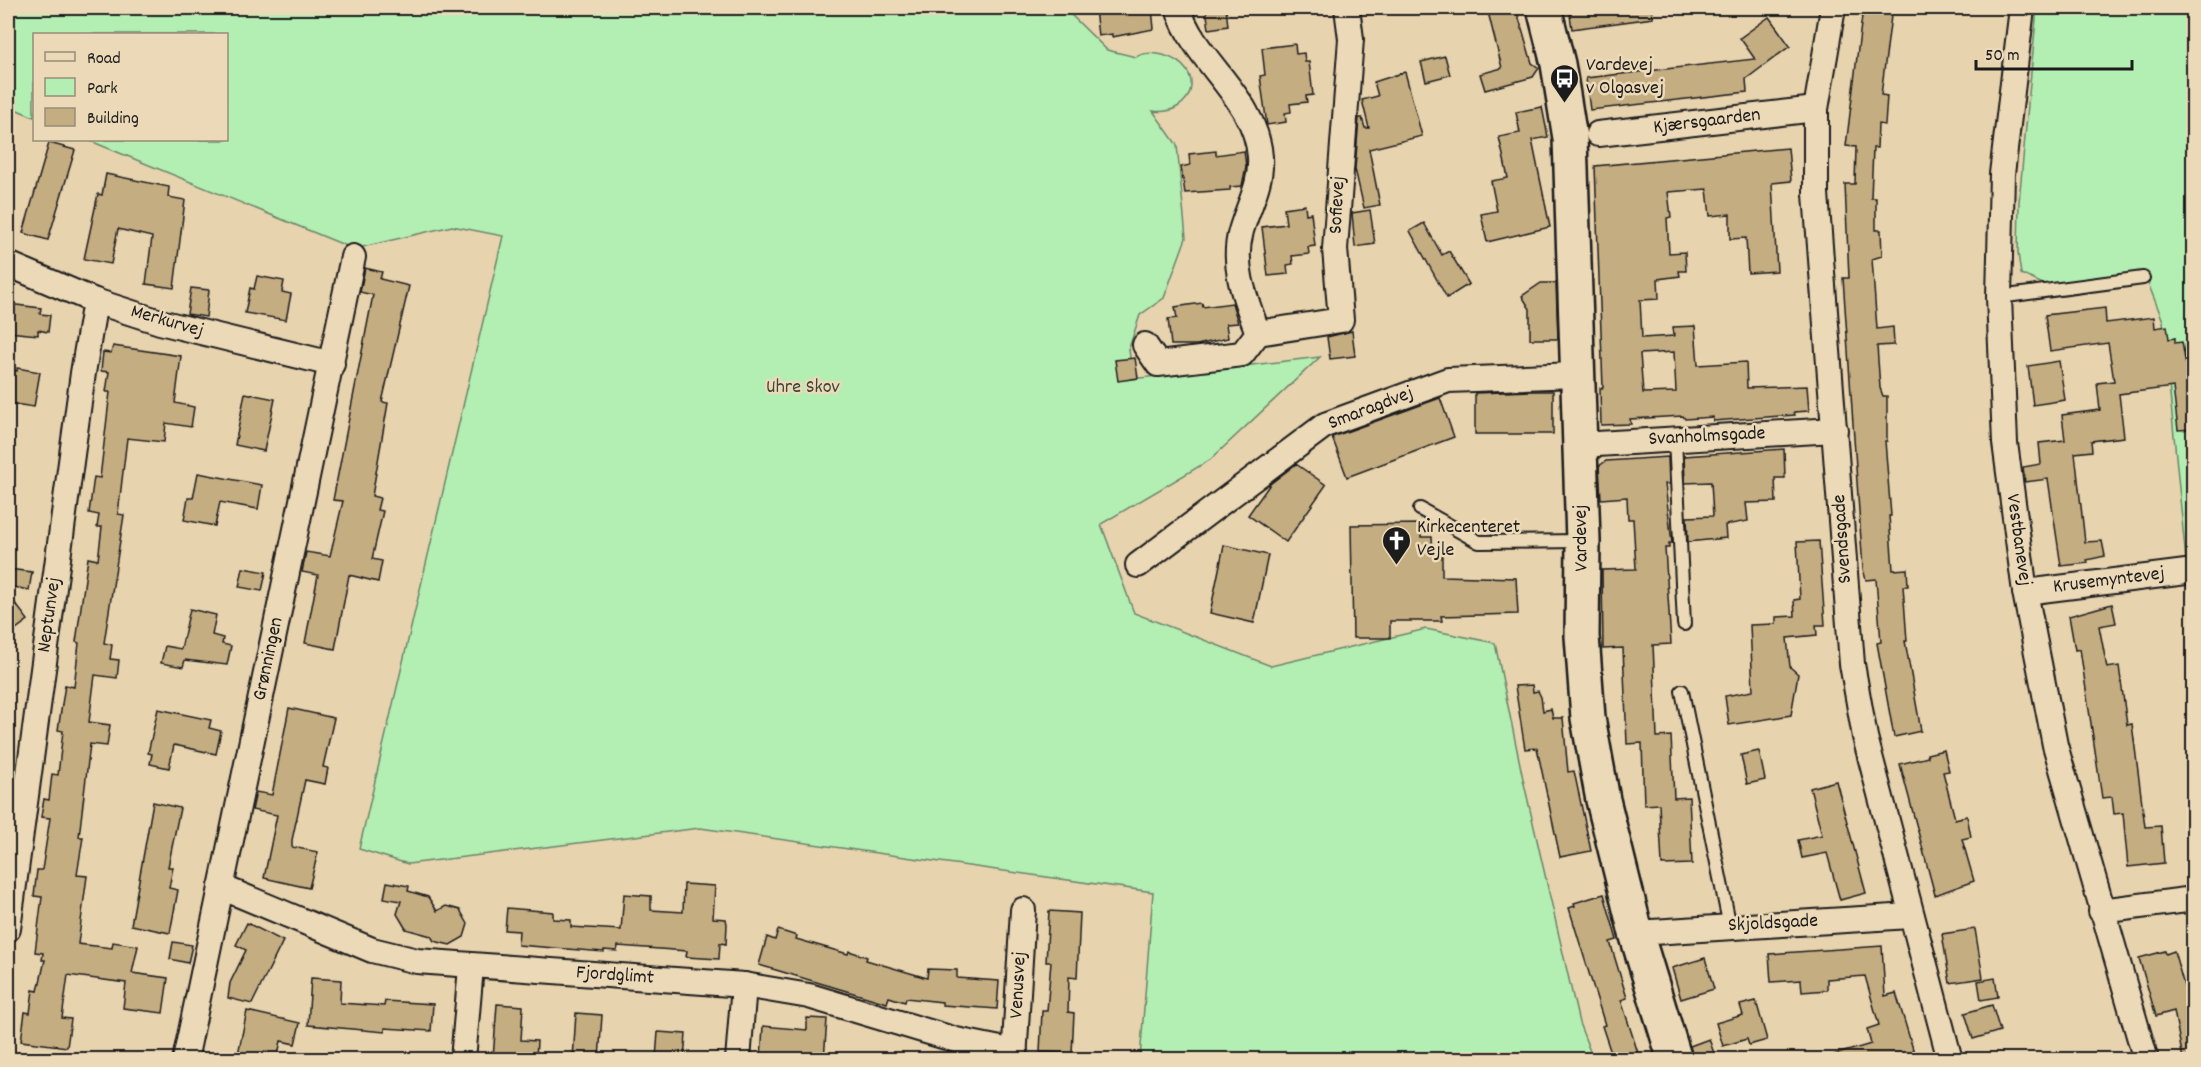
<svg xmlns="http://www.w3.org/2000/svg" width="2201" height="1067" font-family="Dekko,sans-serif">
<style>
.green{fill:#b3eeb3;stroke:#688568;stroke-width:1.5}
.building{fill:#c5ad82;stroke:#1c1c1c;stroke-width:1.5;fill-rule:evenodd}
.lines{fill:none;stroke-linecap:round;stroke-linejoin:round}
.lane-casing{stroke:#1c1c1c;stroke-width:16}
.street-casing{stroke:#1c1c1c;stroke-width:28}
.secondary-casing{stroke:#1c1c1c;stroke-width:38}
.lane{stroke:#ecd9b7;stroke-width:12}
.street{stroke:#ecd9b7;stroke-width:24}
.secondary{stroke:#ecd9b7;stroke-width:33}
.labels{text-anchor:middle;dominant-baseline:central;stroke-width:5;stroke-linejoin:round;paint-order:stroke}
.poi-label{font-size:20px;fill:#1c1c1c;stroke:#ecd9b7;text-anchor:start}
.street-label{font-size:20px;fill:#1c1c1c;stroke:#ecd9b7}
.park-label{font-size:20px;fill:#3a463a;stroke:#ecd9b7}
</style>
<rect width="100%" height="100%" fill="#e8d3af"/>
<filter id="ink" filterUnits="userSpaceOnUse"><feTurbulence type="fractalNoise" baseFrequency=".0167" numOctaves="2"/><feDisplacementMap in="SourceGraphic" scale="12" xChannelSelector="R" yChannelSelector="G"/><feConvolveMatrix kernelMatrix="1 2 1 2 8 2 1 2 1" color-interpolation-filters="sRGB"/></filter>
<g filter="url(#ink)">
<g class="green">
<path d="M 8,8 L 1064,8 L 1107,50 L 1136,57 C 1144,52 1153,53 1163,55 C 1210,69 1192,117 1153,111 L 1177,145 L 1186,238 L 1164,298 L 1140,315 L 1129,348 L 1132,379 L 1320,357 L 1210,460 L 1101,524 L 1134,613 L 1271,666 L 1426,629 L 1495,643 L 1523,779 L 1579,1023 L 1593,1059 L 1140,1059 L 1153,892 L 700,828 L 408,864 L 359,849 L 503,236 L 452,226 L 354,249 L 88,140 L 226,140 L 226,34 L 34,34 L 34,117 L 8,106 Z"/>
<path d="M 2037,8 L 2193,8 L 2193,613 L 2189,592 L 2163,321 L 2144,273 L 2045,285 L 2021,274 L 2018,253 L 2019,202 Z"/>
</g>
<g class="building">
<path d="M 1111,8 L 1152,8 L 1154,29 L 1112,37 L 1112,34 L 1098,36 L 1095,9 Z"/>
<path d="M 1206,8 L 1226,8 L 1228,26 L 1209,29 Z"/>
<path d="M 1487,8 L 1516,8 L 1532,63 L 1539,68 L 1533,77 L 1485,90 L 1480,74 L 1502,68 Z"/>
<path d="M 1569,8 L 1652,8 L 1653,18 L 1572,29 Z"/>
<path d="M 1863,8 L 1892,8 L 1881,95 L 1887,96 L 1885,125 L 1878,124 L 1877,148 L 1873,148 L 1871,198 L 1876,198 L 1876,230 L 1881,230 L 1882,256 L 1872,259 L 1877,329 L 1893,327 L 1894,345 L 1877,346 L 1880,388 L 1883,396 L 1887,396 L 1887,441 L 1885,441 L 1891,516 L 1889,516 L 1893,570 L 1907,569 L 1908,586 L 1903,586 L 1907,641 L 1905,641 L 1921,731 L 1894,737 L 1877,643 L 1881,642 L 1876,579 L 1866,580 L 1863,569 L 1843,278 L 1849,278 L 1845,184 L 1855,184 L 1856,147 L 1846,146 Z"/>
<path d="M 1769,17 L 1790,46 L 1746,79 L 1747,92 L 1590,110 L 1586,78 L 1755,59 L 1740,38 Z"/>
<path d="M 1295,44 L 1296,54 L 1304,53 L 1305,62 L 1309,62 L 1313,95 L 1306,96 L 1307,102 L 1290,104 L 1291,112 L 1285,113 L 1286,122 L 1267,125 L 1260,76 L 1265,75 L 1262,48 Z"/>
<path d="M 1445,56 L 1450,75 L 1426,81 L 1421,62 Z"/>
<path d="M 1405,72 L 1422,136 L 1369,149 L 1380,205 L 1364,208 L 1355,169 L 1359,118 L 1362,118 L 1365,128 L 1369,128 L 1362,100 L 1378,96 L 1374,82 Z"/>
<path d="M 1542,107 L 1548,137 L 1532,140 L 1550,227 L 1487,242 L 1481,214 L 1497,211 L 1491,181 L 1508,178 L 1499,137 L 1520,133 L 1516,112 Z"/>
<path d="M 49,143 L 75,150 L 48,240 L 23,233 Z"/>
<path d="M 1788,148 L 1791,181 L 1772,183 L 1777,271 L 1748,273 L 1746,238 L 1730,239 L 1730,214 L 1710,216 L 1707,189 L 1668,192 L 1671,217 L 1667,218 L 1669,253 L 1685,252 L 1686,271 L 1679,271 L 1680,276 L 1658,279 L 1659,299 L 1640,300 L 1642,338 L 1674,336 L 1673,327 L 1695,326 L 1698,365 L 1746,362 L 1747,388 L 1807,386 L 1809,411 L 1794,412 L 1795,415 L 1713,421 L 1713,417 L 1685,419 L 1683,416 L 1630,419 L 1631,424 L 1601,425 L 1600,388 L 1603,388 L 1595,166 ZM 1674,352 L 1676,392 L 1643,393 L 1640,354 Z"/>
<path d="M 1216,151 L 1216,155 L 1244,151 L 1246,166 L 1242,186 L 1230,187 L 1230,190 L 1185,193 L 1181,167 L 1190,165 L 1189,154 Z"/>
<path d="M 106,174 L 169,187 L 168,197 L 185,200 L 174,288 L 146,284 L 152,237 L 118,229 L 111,264 L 84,259 L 98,194 L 102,195 Z"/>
<path d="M 1305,205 L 1306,214 L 1311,213 L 1315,246 L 1308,247 L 1309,254 L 1292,256 L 1293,264 L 1287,265 L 1288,274 L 1268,276 L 1262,227 L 1286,224 L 1284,208 Z"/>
<path d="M 1370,210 L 1375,244 L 1355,247 L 1352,213 Z"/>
<path d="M 1424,223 L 1442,255 L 1449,251 L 1469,284 L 1447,298 L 1410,231 Z"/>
<path d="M 365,268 L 382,272 L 380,279 L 409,286 L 382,402 L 388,403 L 372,496 L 380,498 L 377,510 L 383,511 L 372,559 L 382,561 L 378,582 L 349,575 L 335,649 L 305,643 L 318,575 L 302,572 L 306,552 L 330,556 L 343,501 L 333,500 L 373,295 L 360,292 Z"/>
<path d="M 257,276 L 284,281 L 282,292 L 291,294 L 286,320 L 245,313 L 250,288 L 254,289 Z"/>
<path d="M 1541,283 L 1556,283 L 1558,339 L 1530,339 L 1530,309 L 1522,296 Z"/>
<path d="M 191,288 L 209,290 L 206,317 L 187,314 Z"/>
<path d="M 1202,303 L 1203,307 L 1232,303 L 1238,323 L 1226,324 L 1228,338 L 1197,345 L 1171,345 L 1168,319 L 1177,318 L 1175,307 Z"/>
<path d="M 8,304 L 41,308 L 40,314 L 50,315 L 48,332 L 38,330 L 38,335 L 8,332 Z"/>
<path d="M 2105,308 L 2106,323 L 2154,317 L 2155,328 L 2167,326 L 2169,339 L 2175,338 L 2175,343 L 2182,342 L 2187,372 L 2189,372 L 2193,429 L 2178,430 L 2173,387 L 2119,394 L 2124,437 L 2091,441 L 2092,451 L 2075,453 L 2085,542 L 2102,541 L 2105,556 L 2087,560 L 2088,563 L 2061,566 L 2048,479 L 2025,482 L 2023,467 L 2041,464 L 2039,443 L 2065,440 L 2062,415 L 2100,410 L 2097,383 L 2114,381 L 2108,343 L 2050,351 L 2045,315 Z"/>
<path d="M 1352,331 L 1355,356 L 1330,359 L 1327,337 Z"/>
<path d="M 113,346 L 181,356 L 175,403 L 194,407 L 191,427 L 166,423 L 164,442 L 127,438 L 118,514 L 124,515 L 104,643 L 112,645 L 110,659 L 119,660 L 117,678 L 95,675 L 89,722 L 110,725 L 107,746 L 90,744 L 79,837 L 83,837 L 77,875 L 87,876 L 78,944 L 112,948 L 113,942 L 138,946 L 132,973 L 168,978 L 163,1013 L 123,1008 L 126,983 L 68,975 L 62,1018 L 71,1019 L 67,1047 L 21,1041 L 25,1012 L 30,1013 L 33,990 L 38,991 L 45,960 L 42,960 L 43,953 L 35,952 L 42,897 L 34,896 L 37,870 L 42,870 L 50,818 L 41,817 L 44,799 L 49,800 L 52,774 L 58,775 L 63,731 L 58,730 L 65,685 L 74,687 L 79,643 L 76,642 L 88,558 L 98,560 L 102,527 L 97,527 L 99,515 L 89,513 L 94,477 L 100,478 L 110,392 L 106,392 L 109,372 L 101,371 L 103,352 L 111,353 Z"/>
<path d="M 1135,358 L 1138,378 L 1118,381 L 1115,360 Z"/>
<path d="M 2059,361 L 2065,400 L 2033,405 L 2028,366 Z"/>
<path d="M 17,368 L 40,372 L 34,407 L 8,403 L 8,369 L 17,371 Z"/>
<path d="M 1533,391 L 1553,391 L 1553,434 L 1475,434 L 1475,393 Z"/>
<path d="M 245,393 L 275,399 L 264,451 L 235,445 Z"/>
<path d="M 1440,398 L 1454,437 L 1347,477 L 1332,437 Z"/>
<path d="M 1784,449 L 1785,478 L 1775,478 L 1776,502 L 1746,503 L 1748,521 L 1725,525 L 1726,538 L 1688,542 L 1687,517 L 1713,516 L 1711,482 L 1685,483 L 1684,456 Z"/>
<path d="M 1668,457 L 1669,484 L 1665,484 L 1672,543 L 1669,543 L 1669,548 L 1665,548 L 1671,644 L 1653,645 L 1657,737 L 1671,736 L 1674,798 L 1689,797 L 1692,864 L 1662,865 L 1659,804 L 1644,805 L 1642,743 L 1627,744 L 1623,648 L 1603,649 L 1602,570 L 1636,569 L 1633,519 L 1628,519 L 1627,497 L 1601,499 L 1599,466 L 1606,461 Z"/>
<path d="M 1296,464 L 1326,485 L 1286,542 L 1248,515 L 1270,484 Z"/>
<path d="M 198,473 L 262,485 L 258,509 L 220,502 L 215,526 L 184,520 L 188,498 L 193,498 Z"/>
<path d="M 1420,524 L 1421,537 L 1432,537 L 1433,554 L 1442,554 L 1442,576 L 1516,578 L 1518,614 L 1441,616 L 1442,621 L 1390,621 L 1390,638 L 1353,638 L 1351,525 Z"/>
<path d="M 1819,541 L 1825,625 L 1816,625 L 1817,635 L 1787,638 L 1790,667 L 1798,674 L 1791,715 L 1729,725 L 1725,696 L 1753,691 L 1750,625 L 1776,624 L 1776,617 L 1795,616 L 1794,600 L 1800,599 L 1797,542 Z"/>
<path d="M 1224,545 L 1268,555 L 1254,623 L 1210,613 Z"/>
<path d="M 243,568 L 266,572 L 262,591 L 239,587 Z"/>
<path d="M 8,569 L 32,572 L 29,590 L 8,586 Z"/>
<path d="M 8,594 L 28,620 L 8,635 Z"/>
<path d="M 2112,604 L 2116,623 L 2099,626 L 2107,668 L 2119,666 L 2127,725 L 2132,724 L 2145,827 L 2161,826 L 2164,863 L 2128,867 L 2123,813 L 2114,814 L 2112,797 L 2102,798 L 2080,649 L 2075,650 L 2069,616 Z"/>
<path d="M 190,609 L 216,615 L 212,635 L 223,638 L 222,644 L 231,646 L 227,665 L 185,660 L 183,667 L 161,663 L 165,646 L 181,649 Z"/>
<path d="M 1532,685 L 1533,692 L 1538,691 L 1541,697 L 1543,711 L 1551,709 L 1553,718 L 1563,718 L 1568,772 L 1574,771 L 1591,851 L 1560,857 L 1537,748 L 1525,749 L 1515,686 Z"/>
<path d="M 289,708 L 334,718 L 323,767 L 328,768 L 325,784 L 305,780 L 292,840 L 292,847 L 318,852 L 309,888 L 264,878 L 277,815 L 252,810 L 256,792 L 272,795 Z"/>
<path d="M 158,709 L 211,720 L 209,728 L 221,731 L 216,754 L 174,745 L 169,768 L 150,764 L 152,754 L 148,753 Z"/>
<path d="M 1944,750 L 1949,771 L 1943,772 L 1955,819 L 1967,816 L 1971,837 L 1962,839 L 1974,881 L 1935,895 L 1900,764 L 1928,757 L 1927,754 Z"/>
<path d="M 1759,751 L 1765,780 L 1747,784 L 1741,755 Z"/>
<path d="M 1836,781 L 1866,893 L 1840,900 L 1827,853 L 1802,858 L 1798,840 L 1822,835 L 1810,788 Z"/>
<path d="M 153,802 L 180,808 L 168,867 L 173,867 L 169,888 L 178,890 L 170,933 L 131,925 Z"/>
<path d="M 387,882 L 409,886 L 408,891 L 428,897 L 437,911 L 446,906 L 460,910 L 468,924 L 464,937 L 450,945 L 434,941 L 431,936 L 406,929 L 397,914 L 401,901 L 384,898 Z"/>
<path d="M 684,884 L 715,886 L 713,918 L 726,919 L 727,924 L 726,944 L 720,943 L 719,959 L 686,957 L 687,951 L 618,946 L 617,951 L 604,950 L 604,952 L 518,945 L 519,931 L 505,930 L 507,908 L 553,912 L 553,919 L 571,920 L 571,927 L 621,930 L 624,894 L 651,896 L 651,910 L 683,912 Z"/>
<path d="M 1604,894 L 1617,940 L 1610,942 L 1627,998 L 1621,1000 L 1638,1053 L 1619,1059 L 1613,1059 L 1602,1026 L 1605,1025 L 1569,908 L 1575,906 L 1574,903 Z"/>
<path d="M 1049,911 L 1080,913 L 1077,978 L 1069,977 L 1068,1012 L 1074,1013 L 1072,1053 L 1040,1052 L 1042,1011 L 1047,1011 L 1051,962 L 1046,962 Z"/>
<path d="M 247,923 L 283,941 L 252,1004 L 228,998 L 230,983 L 246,950 L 236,945 Z"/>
<path d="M 1975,929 L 1983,978 L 1950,983 L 1942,934 Z"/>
<path d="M 778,930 L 797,936 L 796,939 L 848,954 L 849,951 L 867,957 L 866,960 L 927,978 L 928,969 L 957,970 L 957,978 L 999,981 L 997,1009 L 942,1005 L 942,1002 L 906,998 L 905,1002 L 889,997 L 887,1003 L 759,965 L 767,937 L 775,940 Z"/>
<path d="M 173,942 L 192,945 L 188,963 L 170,959 Z"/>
<path d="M 1882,946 L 1885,996 L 1896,993 L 1916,1059 L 1835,1059 L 1834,1055 L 1871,1044 L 1867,1029 L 1879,1025 L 1865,976 L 1827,979 L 1827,990 L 1802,992 L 1801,980 L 1771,982 L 1769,954 Z"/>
<path d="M 2165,951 L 2166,954 L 2174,951 L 2187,996 L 2193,995 L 2193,1059 L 2183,1059 L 2174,1011 L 2156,1016 L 2139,958 Z"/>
<path d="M 1705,958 L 1714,989 L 1681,999 L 1672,968 Z"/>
<path d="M 311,978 L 341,980 L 340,1003 L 384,1006 L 385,1001 L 433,1004 L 431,1031 L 385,1028 L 385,1032 L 308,1025 Z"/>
<path d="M 1995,978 L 1998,997 L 1981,1000 L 1978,981 Z"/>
<path d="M 1756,1001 L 1767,1040 L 1749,1045 L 1747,1039 L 1723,1046 L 1716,1023 L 1743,1015 L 1740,1005 Z"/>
<path d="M 497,1004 L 523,1006 L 521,1040 L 537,1041 L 536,1059 L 493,1059 Z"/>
<path d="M 1992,1005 L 2000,1031 L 1973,1039 L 1965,1013 Z"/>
<path d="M 247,1011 L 300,1023 L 295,1044 L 281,1041 L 277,1059 L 237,1059 Z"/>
<path d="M 576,1013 L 602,1015 L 599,1059 L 573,1059 Z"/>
<path d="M 807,1018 L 827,1019 L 824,1059 L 761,1059 L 763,1026 L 807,1030 Z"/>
<path d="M 658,1032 L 686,1034 L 684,1059 L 656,1059 Z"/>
<path d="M 1709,1039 L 1716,1059 L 1693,1059 L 1690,1046 Z"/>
</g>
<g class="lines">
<defs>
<g id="lane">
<path d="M 1999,297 L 2143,278"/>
<path d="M 1675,439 L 1684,624"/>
<path d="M 1420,509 L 1479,542 L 1581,541"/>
<path d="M 1682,691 L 1730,927"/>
</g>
<g id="street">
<path d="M 1178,8 C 1195,63 1256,97 1260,157 C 1262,184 1248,206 1241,231 C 1231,266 1246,301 1258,333"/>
<path d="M 1833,8 L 1816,109 L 1816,194 L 1852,664 L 1865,737 L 1950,1060"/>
<path d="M 2022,8 L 2002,174 L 1999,297 L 2005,443 L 2025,592 L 2055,745 L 2146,1060"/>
<path d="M 1598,134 L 1816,109"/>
<path d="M 8,264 L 95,301 L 160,322 L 332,364"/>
<path d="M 1145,345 L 1158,364 L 1242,354 L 1258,333 L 1341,320 L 1335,249 L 1351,39 L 1347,8"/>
<path d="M 1580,445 L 1835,430"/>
<path d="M 1138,565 L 1325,425 L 1448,380 L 1576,375"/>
<path d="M 2025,592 L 2194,571"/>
<path d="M 221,887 L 372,950 L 417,961 L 744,985 L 809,996 L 956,1040 L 1015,1052"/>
<path d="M 2101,911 L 2194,899"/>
<path d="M 8,929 L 83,373 L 95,301"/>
<path d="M 1636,933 L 1910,916"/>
<path d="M 185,1060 L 353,257"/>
<path d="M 463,1060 L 471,967"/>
<path d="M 738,1060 L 744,985"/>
<path d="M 1014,1060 L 1023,910"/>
</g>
<path id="secondary" d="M 1544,8 L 1558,64 L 1570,138 L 1583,541 L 1582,636 L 1588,718 L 1603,800 L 1636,933 L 1675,1060"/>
</defs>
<use href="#lane" class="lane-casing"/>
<use href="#street" class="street-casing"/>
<use href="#secondary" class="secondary-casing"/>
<use href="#lane" class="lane"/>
<use href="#street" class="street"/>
<use href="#secondary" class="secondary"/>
</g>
</g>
<defs>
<symbol id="bus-pin" viewBox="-11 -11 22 30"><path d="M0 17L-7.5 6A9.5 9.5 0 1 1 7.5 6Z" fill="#1c1c1c" stroke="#ecd9b7"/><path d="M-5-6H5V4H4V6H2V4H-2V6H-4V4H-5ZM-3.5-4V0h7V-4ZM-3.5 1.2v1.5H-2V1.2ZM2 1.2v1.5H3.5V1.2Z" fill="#fff"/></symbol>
<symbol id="church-pin" viewBox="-11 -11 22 30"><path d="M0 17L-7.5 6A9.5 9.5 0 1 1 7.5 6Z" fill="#1c1c1c" stroke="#ecd9b7"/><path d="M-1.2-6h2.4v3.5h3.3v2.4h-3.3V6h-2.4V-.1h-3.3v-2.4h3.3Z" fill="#fff"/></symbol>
</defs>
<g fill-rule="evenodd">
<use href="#bus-pin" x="1548" y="62" width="33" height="45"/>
<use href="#church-pin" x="1380" y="524" width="33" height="45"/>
</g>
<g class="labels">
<g class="poi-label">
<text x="1586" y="66">Vardevej<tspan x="1586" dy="23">v Olgasvej</tspan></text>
<text x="1417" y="528">Kirkecenteret<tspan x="1417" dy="23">Vejle</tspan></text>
</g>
<g class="street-label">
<text transform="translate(1707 122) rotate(-7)">Kjærsgaarden</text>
<text transform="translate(1338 205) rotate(-87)">Sofievej</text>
<text transform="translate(167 322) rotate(16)">Merkurvej</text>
<text transform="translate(1371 409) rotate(-21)">Smaragdvej</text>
<text transform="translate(1707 437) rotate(-3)">Svanholmsgade</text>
<text transform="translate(1582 538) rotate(-91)">Vardevej</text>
<text transform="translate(1843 539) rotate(-94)">Svendsgade</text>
<text transform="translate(2018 540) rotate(82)">Vestbanevej</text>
<text transform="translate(2109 581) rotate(-7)">Krusemyntevej</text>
<text transform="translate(50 615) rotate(-82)">Neptunvej</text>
<text transform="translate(269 659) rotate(-78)">Grønningen</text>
<text transform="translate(1773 924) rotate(-3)">Skjoldsgade</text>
<text transform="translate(615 976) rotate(4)">Fjordglimt</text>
<text transform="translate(1019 985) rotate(-87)">Venusvej</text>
</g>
<g class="park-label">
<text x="803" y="388">Uhre Skov</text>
</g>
</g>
<rect width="2201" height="1067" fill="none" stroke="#ecd9b7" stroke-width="30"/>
<rect x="15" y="15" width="2171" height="1037" fill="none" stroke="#1c1c1c" stroke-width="2" filter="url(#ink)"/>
<rect x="33" y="33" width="195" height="108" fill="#ecd9b7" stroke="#998d79" stroke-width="1.5"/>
<rect x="45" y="52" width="30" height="9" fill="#ecd9b7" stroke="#998d79" stroke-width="1.5"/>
<text x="87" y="63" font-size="18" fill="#1c1c1c">Road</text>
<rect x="45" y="78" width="30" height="18" fill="#b3eeb3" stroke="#998d79" stroke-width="1.5"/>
<text x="87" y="93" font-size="18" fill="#1c1c1c">Park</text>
<rect x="45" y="108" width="30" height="18" fill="#c5ad82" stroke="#998d79" stroke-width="1.5"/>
<text x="87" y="123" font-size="18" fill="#1c1c1c">Building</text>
<path d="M1976 60v9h156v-9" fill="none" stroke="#1c1c1c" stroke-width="3"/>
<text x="1985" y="60" font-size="18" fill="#1c1c1c" stroke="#ecd9b7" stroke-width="4.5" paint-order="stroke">50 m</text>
</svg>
